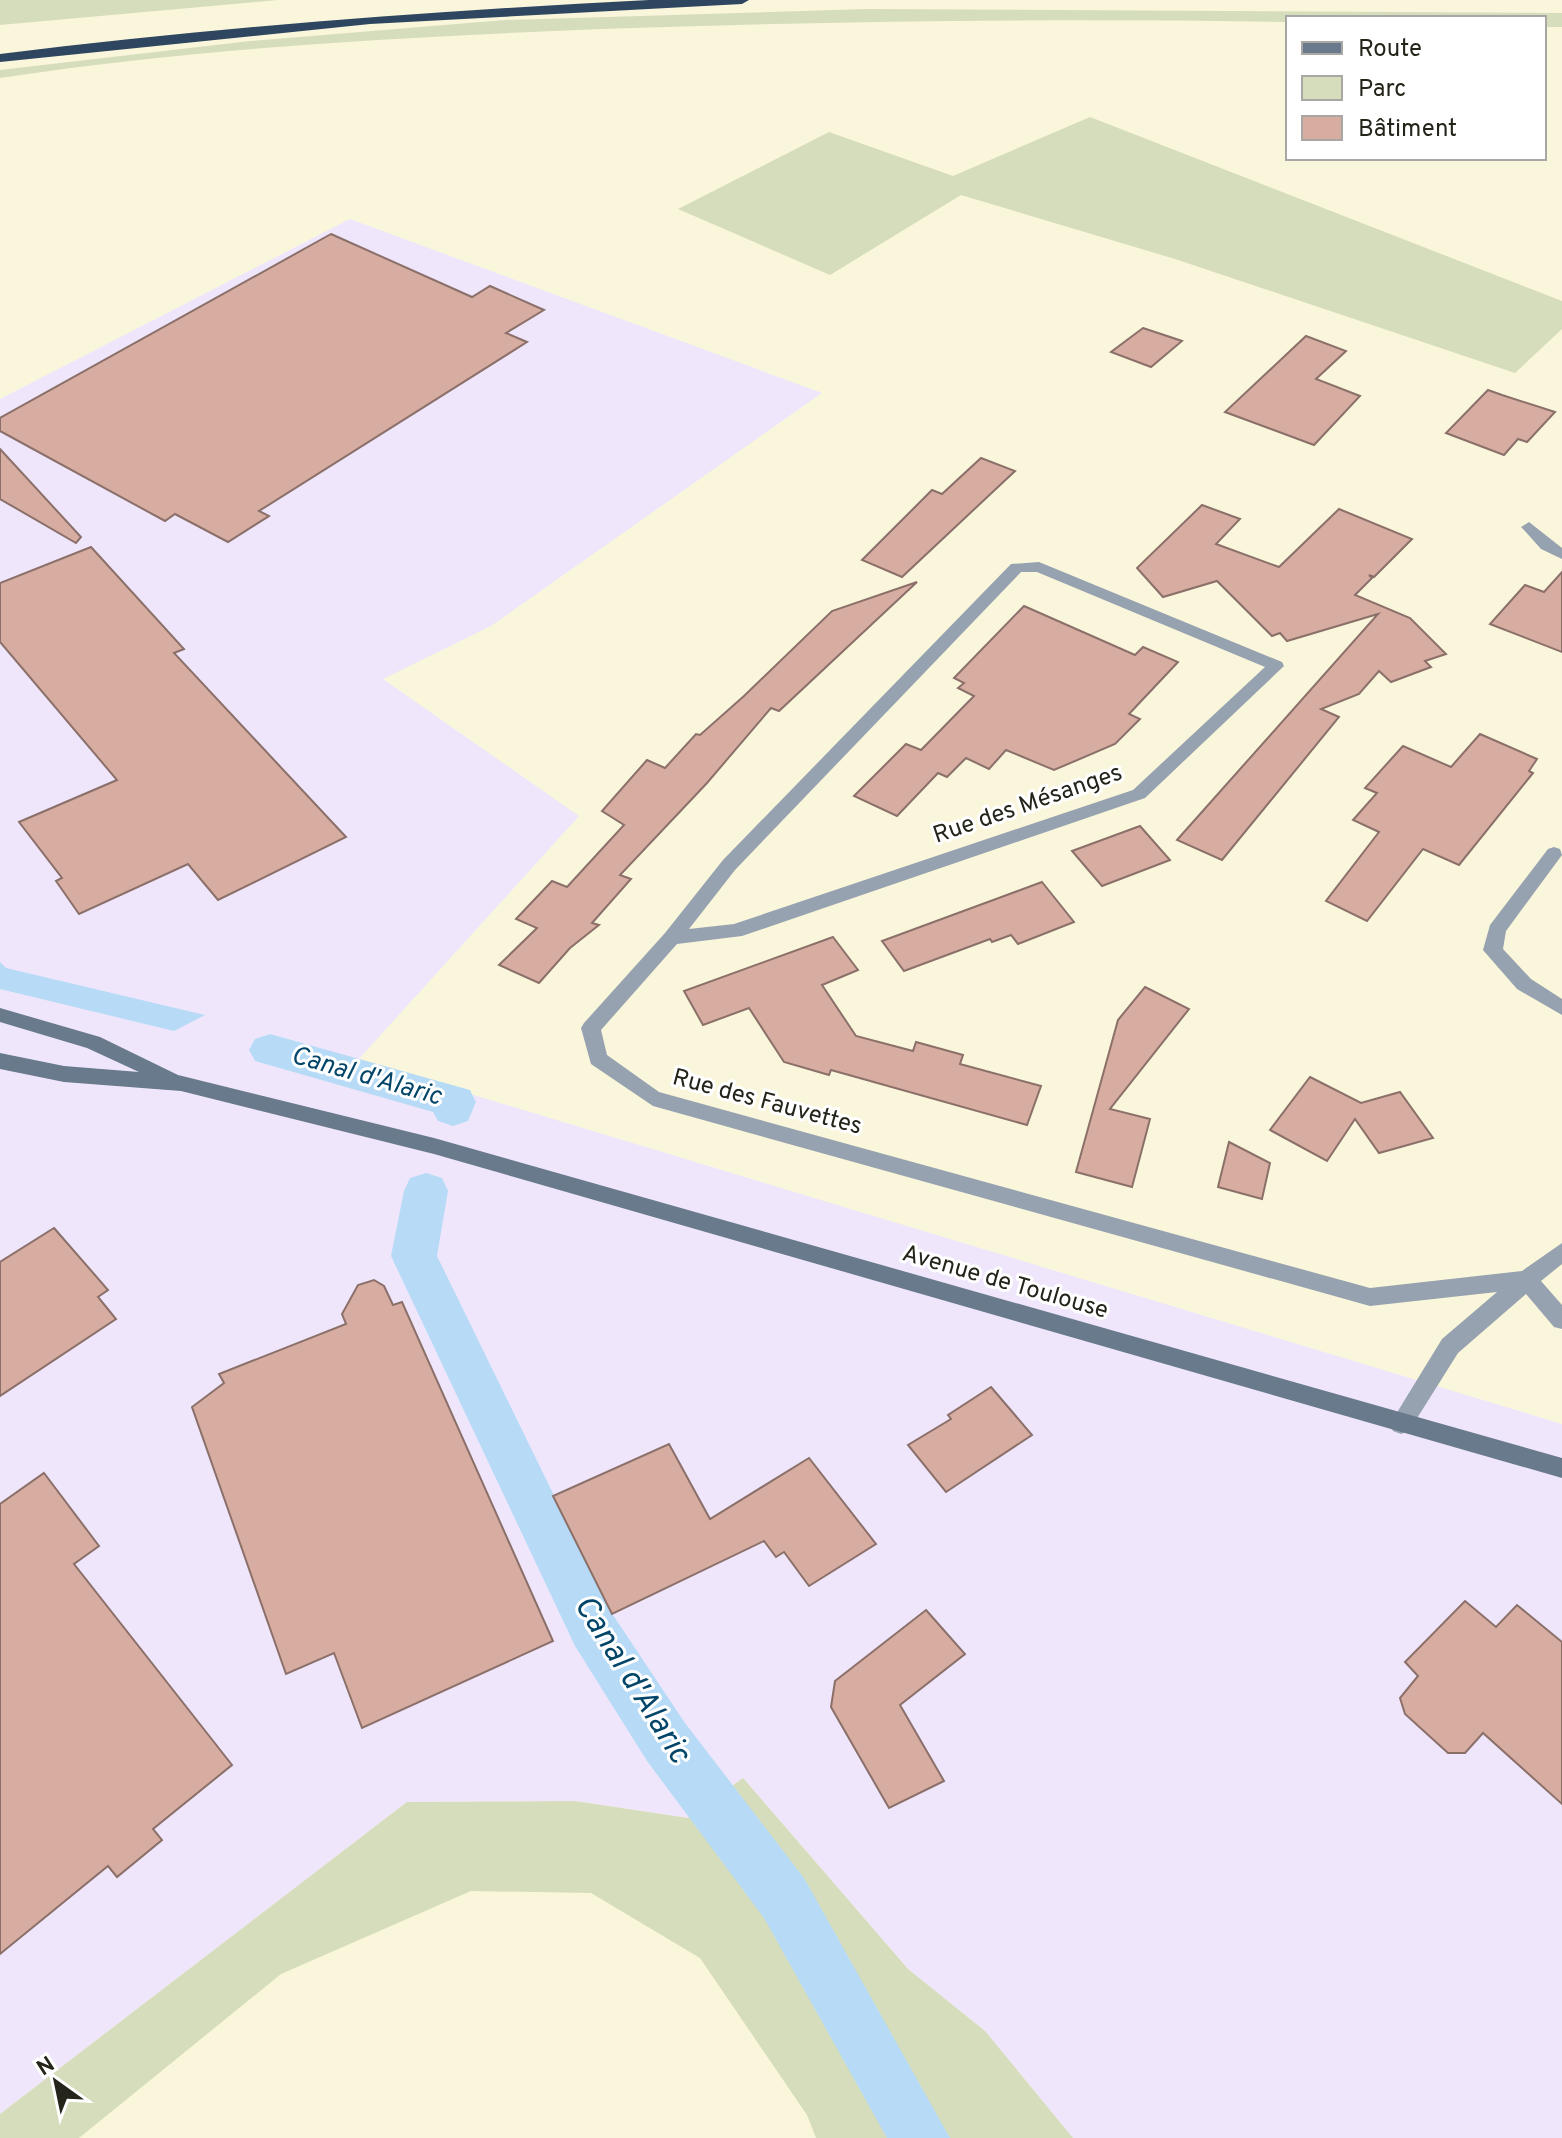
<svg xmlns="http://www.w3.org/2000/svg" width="1562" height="2138" font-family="Overpass,sans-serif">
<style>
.commercial{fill:#efe6fc}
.green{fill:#d6ddbc}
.water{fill:#b7dbf6}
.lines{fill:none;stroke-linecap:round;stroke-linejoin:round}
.canal{fill:#b7dbf6;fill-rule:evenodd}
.building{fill:#d7aca1;stroke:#8b706a;stroke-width:2}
.minor{fill:#96a2af;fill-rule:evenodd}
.secondary{fill:#697a8d;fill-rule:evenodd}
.motorway{fill:#2e4660;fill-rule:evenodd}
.labels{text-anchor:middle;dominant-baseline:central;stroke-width:6;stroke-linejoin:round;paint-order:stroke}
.street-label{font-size:24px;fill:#25241a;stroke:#fff}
.water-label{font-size:26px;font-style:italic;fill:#034568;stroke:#fff}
.near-water-label{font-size:32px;font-style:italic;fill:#034568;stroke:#fff}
</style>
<rect width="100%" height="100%" fill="#faf6db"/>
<path class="commercial" d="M 350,219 L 822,393 L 491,626 L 383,679 L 579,816 L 358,1060 L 1562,1424 L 1562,2138 L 1073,2138 L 985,2031 L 908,1969 L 743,1778 L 688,1818 L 575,1801 L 407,1802 L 0,2114 L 0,399 Z"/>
<g class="green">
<path d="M 0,0 L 278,0 L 0,25 Z"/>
<path d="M 867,9 L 1562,13 L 1562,27 L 1544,27 L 1544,18 L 1288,18 L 1288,22 C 1059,18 830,21 601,29 C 400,37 198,48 0,78 L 0,70 L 250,41 L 505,20 Z"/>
<path d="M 1090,117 L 1562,301 L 1562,329 L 1515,373 L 1175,259 L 961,195 L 830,275 L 678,209 L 829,132 L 953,176 Z"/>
<path d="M 743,1778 L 908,1969 L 985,2031 L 1073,2138 L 816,2138 L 807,2115 L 700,1958 L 591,1893 L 471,1891 L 281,1974 L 79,2138 L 0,2138 L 0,2114 L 407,1802 L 575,1801 L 688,1818 Z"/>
</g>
<path class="water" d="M 0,962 L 6,968 L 205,1015 L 174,1031 L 0,989 Z"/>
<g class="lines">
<g class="canal">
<path d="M 270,1034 L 470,1090 L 476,1102 L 468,1121 L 453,1126 L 438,1121 L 433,1112 L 255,1061 L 249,1050 L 255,1039 Z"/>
<path d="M 426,1173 L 442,1178 L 448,1191 L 437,1256 L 611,1612 L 685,1723 L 804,1878 L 950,2138 L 887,2138 L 764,1918 L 647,1761 L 575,1646 L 391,1256 L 404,1191 L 410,1178 Z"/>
</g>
</g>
<g class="building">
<path d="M 331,234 L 472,297 L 490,286 L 544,310 L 506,333 L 527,342 L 259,511 L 269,516 L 228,542 L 175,514 L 165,521 L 0,431 L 0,418 Z"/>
<path d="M 1143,328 L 1182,341 L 1151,367 L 1111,352 Z"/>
<path d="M 1306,336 L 1346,351 L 1316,379 L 1360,396 L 1314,445 L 1225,412 Z"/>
<path d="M 1488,390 L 1502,395 L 1555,412 L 1527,442 L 1518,439 L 1504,455 L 1446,433 Z"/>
<path d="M 0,449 L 81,537 L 76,543 L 0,499 Z"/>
<path d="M 981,458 L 1015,471 L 902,577 L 862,560 L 932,490 L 942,494 Z"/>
<path d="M 1202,505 L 1240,519 L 1216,544 L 1279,567 L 1339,509 L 1412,539 L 1374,577 L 1369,575 L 1372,578 L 1355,595 L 1410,618 L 1446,654 L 1425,661 L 1431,667 L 1391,682 L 1379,671 L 1359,694 L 1321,709 L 1339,717 L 1222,860 L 1177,840 L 1378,614 L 1287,641 L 1280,633 L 1272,636 L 1217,581 L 1163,597 L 1137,568 Z"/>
<path d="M 91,547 L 184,649 L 174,653 L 346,837 L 218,900 L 188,864 L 79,914 L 56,881 L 62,878 L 19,822 L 117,780 L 0,642 L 0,583 Z"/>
<path d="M 1562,572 L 1562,652 L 1490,624 L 1525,585 L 1544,592 Z"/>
<path d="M 917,582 L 779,711 L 771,708 L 707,783 L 620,875 L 631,879 L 592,923 L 599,925 L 570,948 L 539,983 L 499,965 L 537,928 L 516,919 L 552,881 L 567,887 L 624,825 L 602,811 L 647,760 L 665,768 L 696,734 L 700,735 L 744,696 L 832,611 Z"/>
<path d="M 1024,606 L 1135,655 L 1143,647 L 1178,662 L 1129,714 L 1140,719 L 1115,744 L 1054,770 L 1006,750 L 989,769 L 966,758 L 947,777 L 938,773 L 897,816 L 854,796 L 906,744 L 921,750 L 974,696 L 958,688 L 964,683 L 954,678 Z"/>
<path d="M 1480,734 L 1537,759 L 1529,771 L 1533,773 L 1459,865 L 1423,849 L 1367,921 L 1326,901 L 1379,832 L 1353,820 L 1377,793 L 1365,788 L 1403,746 L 1451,767 Z"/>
<path d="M 1140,826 L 1170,860 L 1102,886 L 1072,851 Z"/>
<path d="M 1042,882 L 1074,922 L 1018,944 L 1011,935 L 992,942 L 990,939 L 904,971 L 882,941 Z"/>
<path d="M 833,937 L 858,970 L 822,985 L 856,1036 L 913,1051 L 916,1042 L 963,1055 L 960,1064 L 1041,1086 L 1027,1125 L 831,1070 L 829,1075 L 784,1062 L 749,1008 L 703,1025 L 684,991 Z"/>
<path d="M 1145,987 L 1189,1009 L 1110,1109 L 1150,1119 L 1132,1187 L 1076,1172 L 1118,1020 Z"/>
<path d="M 1310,1077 L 1361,1103 L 1400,1092 L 1433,1138 L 1379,1153 L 1355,1119 L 1327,1161 L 1270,1130 Z"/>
<path d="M 1229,1142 L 1270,1163 L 1262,1199 L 1218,1187 Z"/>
<path d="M 54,1228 L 108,1290 L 98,1297 L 116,1319 L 0,1396 L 0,1262 Z"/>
<path d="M 374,1280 L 384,1286 L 393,1305 L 402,1302 L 553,1641 L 362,1728 L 334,1653 L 286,1674 L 192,1407 L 224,1383 L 219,1374 L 346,1324 L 342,1314 L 358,1285 Z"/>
<path d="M 991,1387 L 1032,1435 L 946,1492 L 908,1445 L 951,1419 L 948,1415 Z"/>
<path d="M 669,1444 L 710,1519 L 809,1458 L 876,1544 L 809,1586 L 784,1552 L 776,1557 L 764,1541 L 612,1614 L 553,1496 Z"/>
<path d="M 44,1473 L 99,1546 L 74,1564 L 232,1765 L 153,1829 L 162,1840 L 117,1877 L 108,1866 L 0,1954 L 0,1504 Z"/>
<path d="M 1465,1601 L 1496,1627 L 1517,1605 L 1562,1642 L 1562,1804 L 1483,1733 L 1465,1753 L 1448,1753 L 1405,1714 L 1400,1698 L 1418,1676 L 1405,1662 Z"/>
<path d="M 926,1610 L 965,1654 L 900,1705 L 944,1781 L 889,1808 L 831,1707 L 835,1681 Z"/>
</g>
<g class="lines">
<g class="minor">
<path d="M 1529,522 L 1562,548 L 1562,559 L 1541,549 L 1524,530 L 1521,527 Z"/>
<path d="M 1039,562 L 1282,662 L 1284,666 L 1145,798 L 742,936 L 677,944 L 601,1030 L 607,1055 L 659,1092 L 1370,1288 L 1522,1271 L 1562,1243 L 1562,1264 L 1541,1281 L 1562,1305 L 1562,1329 L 1554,1327 L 1526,1294 L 1458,1353 L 1409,1431 L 1401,1434 L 1393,1431 L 1390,1424 L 1442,1339 L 1497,1292 L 1370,1306 L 653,1106 L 591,1064 L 581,1028 L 584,1023 L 665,933 L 723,860 L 1011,564 ZM 1021,572 L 1037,572 L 1265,667 L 1133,790 L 734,924 L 689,929 L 735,870 Z"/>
<path d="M 1554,847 L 1560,849 L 1562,855 L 1506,931 L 1503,949 L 1531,979 L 1562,999 L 1562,1015 L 1517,989 L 1483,950 L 1490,925 L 1548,849 Z"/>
</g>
<path class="secondary" d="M 0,1008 L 100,1037 L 178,1075 L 434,1138 L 1562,1458 L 1562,1478 L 434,1154 L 181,1091 L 64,1082 L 0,1069 L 0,1053 L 64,1066 L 139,1072 L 87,1048 L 0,1022 Z"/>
<path class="motorway" d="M 649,0 L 749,0 L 742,4 L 370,24 L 0,62 L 0,54 C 216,27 432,11 649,0 Z"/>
</g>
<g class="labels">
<g class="street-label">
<text transform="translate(1028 805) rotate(-19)">Rue des Mésanges</text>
<text transform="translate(767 1103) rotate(15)">Rue des Fauvettes</text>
<text transform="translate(1005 1283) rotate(16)">Avenue de Toulouse</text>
</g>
<g class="water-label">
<text transform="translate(366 1077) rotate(16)">Canal d'Alaric</text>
</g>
<g class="near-water-label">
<text transform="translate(631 1680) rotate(58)">Canal d'Alaric</text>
</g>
</g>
<rect x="1286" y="16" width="260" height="144" fill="#ffffff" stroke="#a8a7a3" stroke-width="2"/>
<rect x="1302" y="42" width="40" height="12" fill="#697a8d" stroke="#a8a7a3" stroke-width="2"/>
<text x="1358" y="56" font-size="24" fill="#25241a">Route</text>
<rect x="1302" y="76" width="40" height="24" fill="#d6ddbc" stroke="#a8a7a3" stroke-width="2"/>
<text x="1358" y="96" font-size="24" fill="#25241a">Parc</text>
<rect x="1302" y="116" width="40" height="24" fill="#d7aca1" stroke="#a8a7a3" stroke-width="2"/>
<text x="1358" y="136" font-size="24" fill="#25241a">Bâtiment</text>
<g transform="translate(56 2082) rotate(327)" stroke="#ffffff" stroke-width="6" paint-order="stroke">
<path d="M0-6L14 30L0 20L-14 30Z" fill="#25241a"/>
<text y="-12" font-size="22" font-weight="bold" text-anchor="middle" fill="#25241a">N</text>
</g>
</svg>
